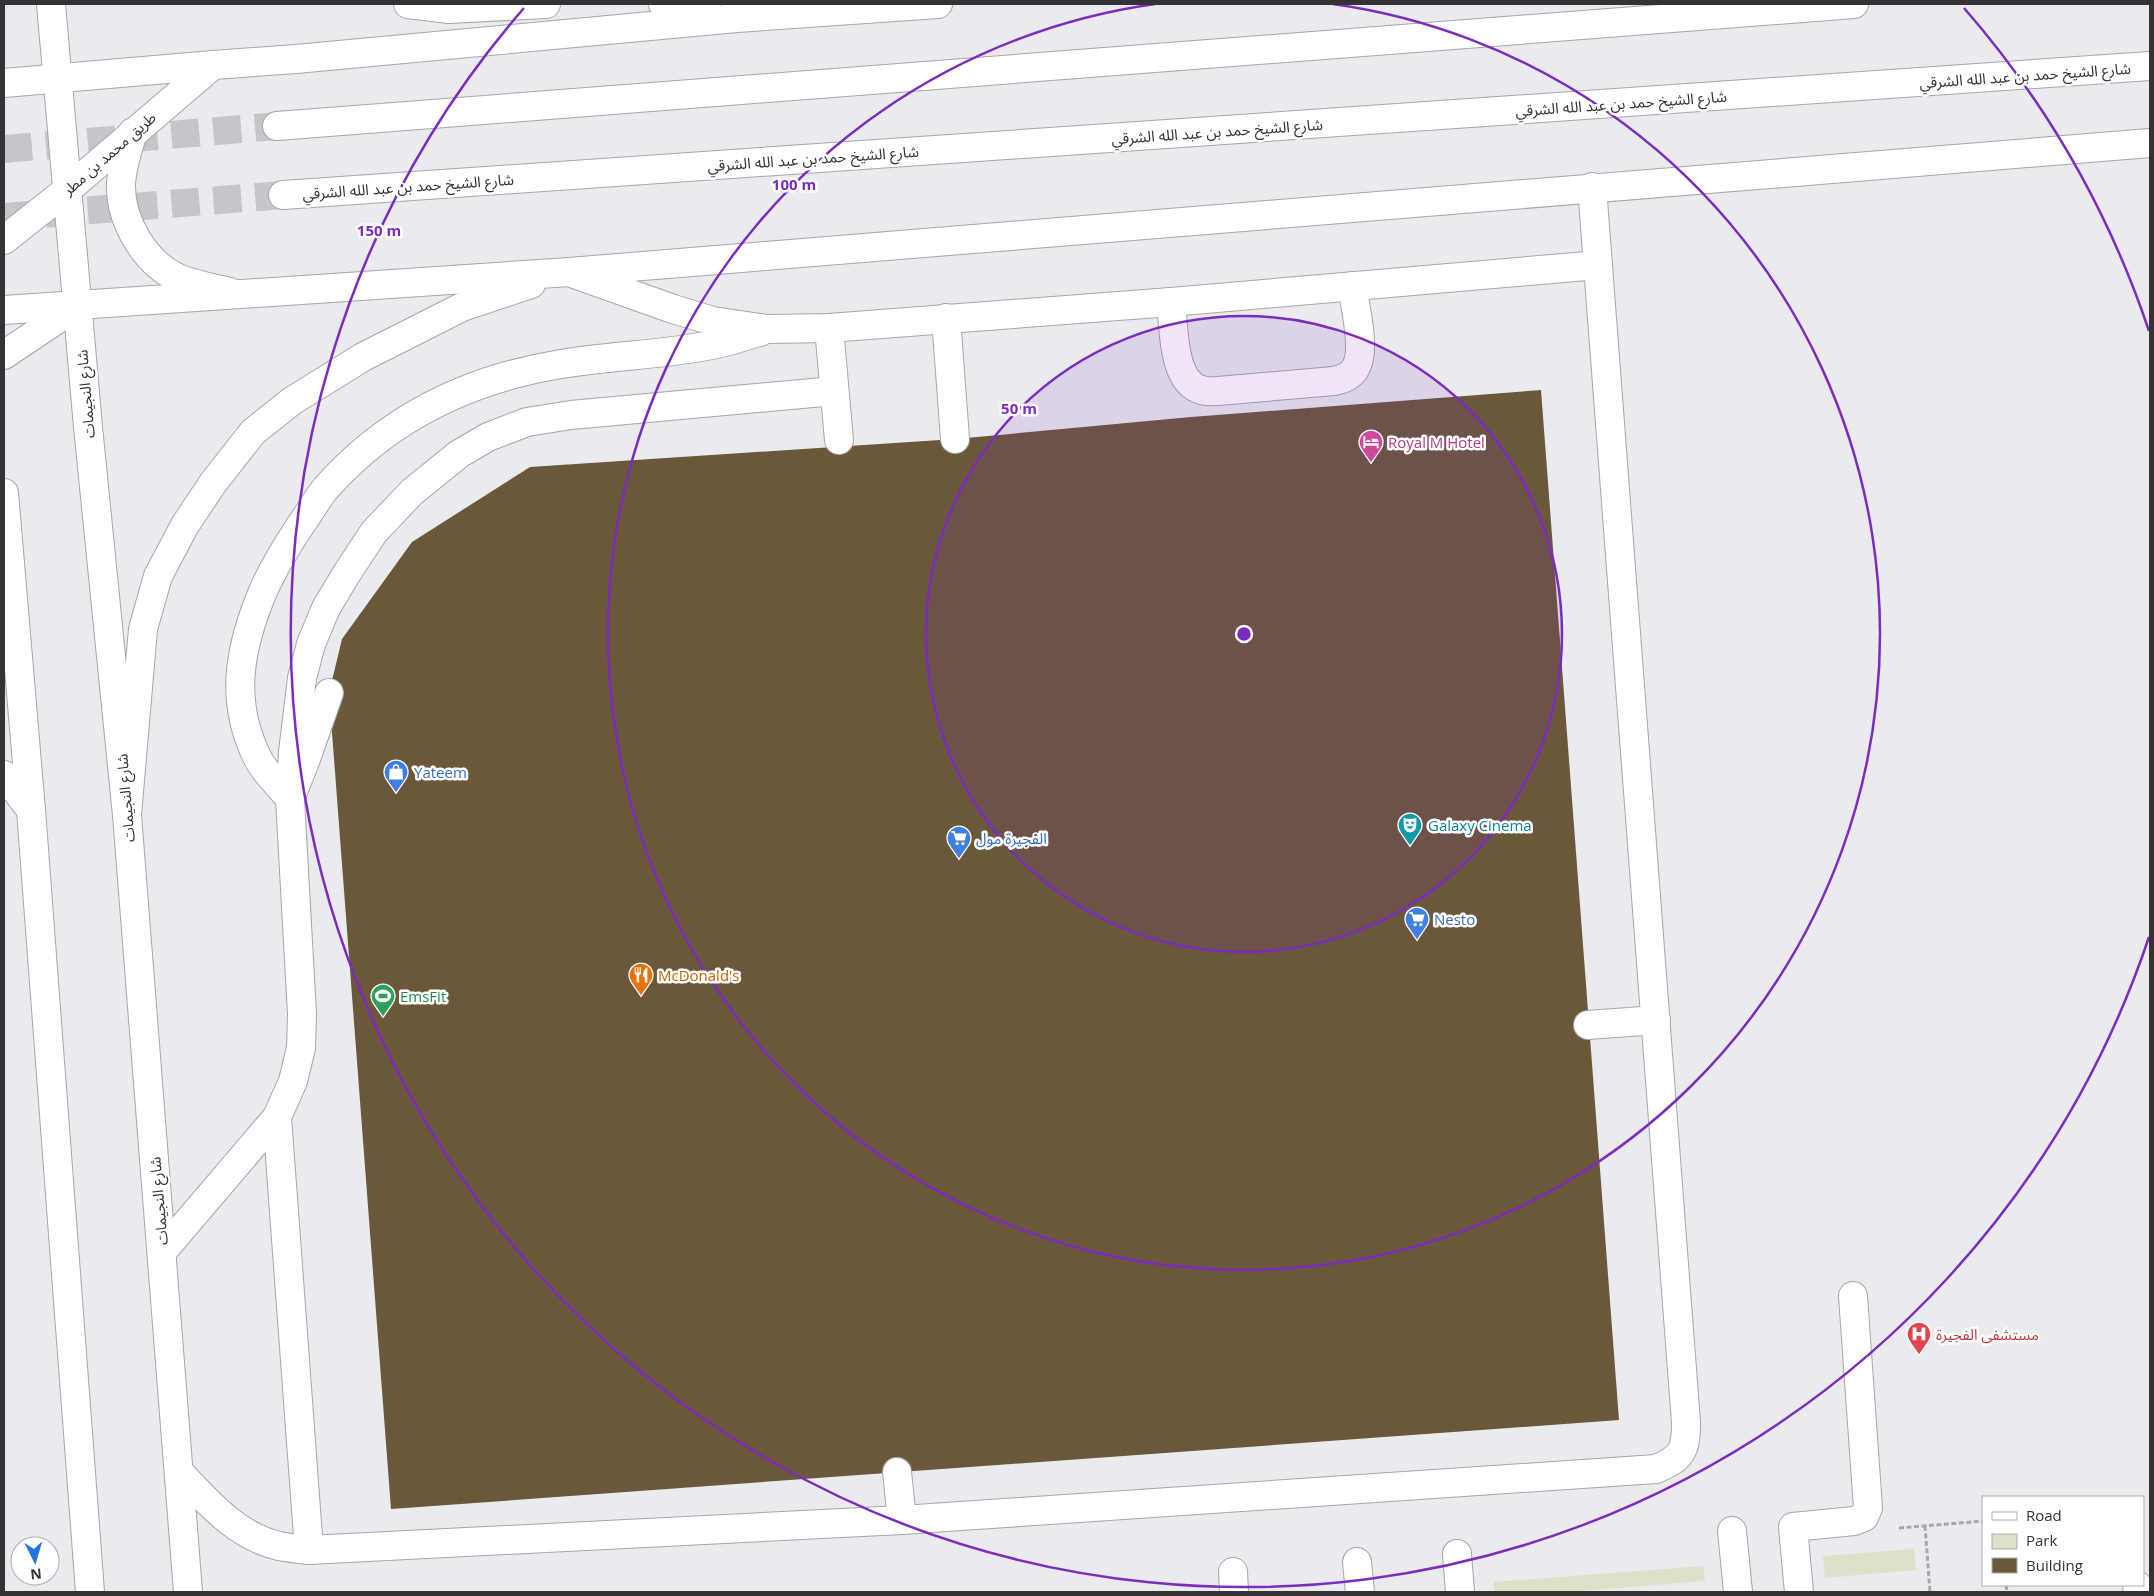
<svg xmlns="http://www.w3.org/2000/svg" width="2154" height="1596" font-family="'Open Sans','Noto Sans Arabic',sans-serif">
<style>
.green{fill:#dbe2c8}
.building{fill:#6b583b}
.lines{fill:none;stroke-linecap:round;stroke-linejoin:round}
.highway-tunnel{stroke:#c5c6ca;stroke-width:28;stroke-dasharray:28 14;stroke-linecap:butt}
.minor-casing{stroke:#a5a6aa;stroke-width:30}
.major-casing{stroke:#a5a6aa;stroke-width:30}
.highway-casing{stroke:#a5a6aa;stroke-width:30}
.path{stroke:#a8a8ac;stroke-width:3;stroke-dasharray:5 2.5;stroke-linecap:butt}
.minor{stroke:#fff;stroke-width:28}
.major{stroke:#fff;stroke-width:28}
.highway{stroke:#fff;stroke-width:28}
.ring{fill:none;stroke:#7b2cbf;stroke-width:2.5}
.labels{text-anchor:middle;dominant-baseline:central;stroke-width:5;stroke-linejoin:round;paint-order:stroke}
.street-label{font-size:15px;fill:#333335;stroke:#fff}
.hotel-label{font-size:15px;fill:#b23c85;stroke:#fff;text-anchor:start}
.shop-label{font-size:15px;fill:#366cbe;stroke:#fff;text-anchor:start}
.culture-label{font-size:15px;fill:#0d838f;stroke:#fff;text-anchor:start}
.food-label{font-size:15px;fill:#c56008;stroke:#fff;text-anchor:start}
.leisure-label{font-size:15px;fill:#27864d;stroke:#fff;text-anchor:start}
.health-label{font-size:15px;fill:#be3a42;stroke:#fff;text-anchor:start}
.centre{fill:#7b2cbf;stroke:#fff;stroke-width:2.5}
.ring-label{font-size:15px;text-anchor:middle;font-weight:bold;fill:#7b2cbf;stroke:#fff;stroke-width:5;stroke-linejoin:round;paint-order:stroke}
</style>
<rect width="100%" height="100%" fill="#eaebef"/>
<g class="green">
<path d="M 1914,1549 L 1916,1570 L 1825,1578 L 1823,1556 Z"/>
<path d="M 1703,1566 L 1705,1581 L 1567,1592 L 1494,1592 L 1494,1582 Z"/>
</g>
<path class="building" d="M 1541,390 L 1619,1420 L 391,1509 L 329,693 L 342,639 L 412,542 L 530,467 L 955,439 L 1191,417 Z"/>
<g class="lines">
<g class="highway-tunnel">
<path d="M 4,149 L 277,126"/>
<path d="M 4,217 L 283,195"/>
</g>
<defs>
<g id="minor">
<path d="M 133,132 C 128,149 122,166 121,184 C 120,221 145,263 178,278 C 195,285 213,288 230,292"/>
<path d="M 4,240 L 67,190 L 213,65"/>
<path d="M 569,272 L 673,309 L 713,321 L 767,329 L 829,328 L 1171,302 L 1598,265"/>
<path d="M 1171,302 C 1174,327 1172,383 1202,390 C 1207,392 1213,391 1218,391 L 1334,381 C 1343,379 1352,376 1356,367 C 1366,349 1355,306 1352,286"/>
<path d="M 946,318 L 955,439"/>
<path d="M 829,328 L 839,440"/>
<path d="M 4,355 L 77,306"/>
<path d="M 329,693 L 306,759 L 290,799 C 280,786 264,772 257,757 C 231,703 238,655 259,601 C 269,575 284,550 300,526 C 309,514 316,500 326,488 C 388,418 469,379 561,364 C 614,355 669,355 721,343 C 734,340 747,335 760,332"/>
<path d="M 1588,1025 L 1656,1020"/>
<path d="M 162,1252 L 277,1117"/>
<path d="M 897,1472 L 902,1520"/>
<path d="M 180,1473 C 208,1502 236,1536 279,1546 C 289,1548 299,1549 309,1550 L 902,1520 L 1656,1469 C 1682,1458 1686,1451 1686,1422 L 1592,187"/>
<path d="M 1732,1531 L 1738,1592"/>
<path d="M 309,1550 L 277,1117 L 293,1081 L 301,1048 L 302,1014 L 290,799 L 293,752 L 302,678 L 311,644 L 326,608 L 347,573 L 374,532 L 412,492 L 459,454 L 488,437 L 527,422 L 571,415 L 834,391"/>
<path d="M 1457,1554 L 1460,1592"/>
<path d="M 1357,1562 L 1360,1592"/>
<path d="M 1233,1572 L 1234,1592"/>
<path d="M 2137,1585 L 2138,1592"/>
<path d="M 1799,1592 L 1793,1527 L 1854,1521 L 1864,1517 L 1868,1508 L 1853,1296"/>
</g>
<g id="major">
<path d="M 51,4 L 88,427 L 127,815 L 188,1592"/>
<path d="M 4,493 L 31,810 L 90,1592"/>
<path d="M 4,775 L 31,810"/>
</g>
<g id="highway">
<path d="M 408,4 L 449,9 L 546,4"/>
<path d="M 663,4 L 708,12"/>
<path d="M 4,83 L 213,65 L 296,59 L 737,18 L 938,4"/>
<path d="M 277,126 L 1854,4"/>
<path d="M 283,195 L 2150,66"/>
<path d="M 4,310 L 569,272 L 2150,143"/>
<path d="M 127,815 L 143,629 L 158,576 L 185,525 L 213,483 L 253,432 L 292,401 L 363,357 L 462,307 L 531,284"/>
</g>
</defs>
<use href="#minor" class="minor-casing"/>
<use href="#major" class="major-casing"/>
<use href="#highway" class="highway-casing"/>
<g class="path">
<path d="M 1925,1526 L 1930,1592"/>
<path d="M 1899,1528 L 1983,1521"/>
<path d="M 2006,1585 L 2007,1592"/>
</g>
<use href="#minor" class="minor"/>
<use href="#major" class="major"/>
<use href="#highway" class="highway"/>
</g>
<circle cx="1244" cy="634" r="318" fill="#7b2cbf" fill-opacity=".12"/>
<g class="ring">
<circle cx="1244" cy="634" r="318"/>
<path d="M1333 4A636 636 0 1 1 1155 4"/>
<path d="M2149 937A954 954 0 1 1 524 8M1964 8A954 954 0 0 1 2149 331"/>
</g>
<defs>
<symbol id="hotel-pin" viewBox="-11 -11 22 30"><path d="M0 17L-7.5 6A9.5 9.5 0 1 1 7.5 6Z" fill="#d1479c" stroke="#fff"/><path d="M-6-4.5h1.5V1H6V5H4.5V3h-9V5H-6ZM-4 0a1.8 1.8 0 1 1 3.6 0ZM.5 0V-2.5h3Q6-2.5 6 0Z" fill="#fff"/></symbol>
<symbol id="shop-pin" viewBox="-11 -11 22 30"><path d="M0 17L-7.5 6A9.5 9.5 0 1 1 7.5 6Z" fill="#3f7fe0" stroke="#fff"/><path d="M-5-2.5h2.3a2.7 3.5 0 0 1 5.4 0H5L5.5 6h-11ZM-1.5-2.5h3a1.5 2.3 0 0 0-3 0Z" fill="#fff"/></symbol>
<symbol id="theatre-pin" viewBox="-11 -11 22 30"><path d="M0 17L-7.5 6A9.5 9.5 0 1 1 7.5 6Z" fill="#0f9aa8" stroke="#fff"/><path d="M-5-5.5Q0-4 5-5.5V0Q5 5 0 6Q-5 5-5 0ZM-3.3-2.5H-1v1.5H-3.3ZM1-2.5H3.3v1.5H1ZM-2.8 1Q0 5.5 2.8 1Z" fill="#fff"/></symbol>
<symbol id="supermarket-pin" viewBox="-11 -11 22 30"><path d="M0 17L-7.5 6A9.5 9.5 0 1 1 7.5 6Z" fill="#3f7fe0" stroke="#fff"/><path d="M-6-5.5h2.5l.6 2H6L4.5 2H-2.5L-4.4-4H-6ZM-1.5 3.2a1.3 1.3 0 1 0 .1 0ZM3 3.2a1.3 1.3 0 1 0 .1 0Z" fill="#fff"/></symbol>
<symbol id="restaurant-pin" viewBox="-11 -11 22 30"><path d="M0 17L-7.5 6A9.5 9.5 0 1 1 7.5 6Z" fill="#e8710a" stroke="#fff"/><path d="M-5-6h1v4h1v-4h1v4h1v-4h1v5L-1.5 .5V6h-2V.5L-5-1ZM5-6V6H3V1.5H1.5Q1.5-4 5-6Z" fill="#fff"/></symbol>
<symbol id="stadium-pin" viewBox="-11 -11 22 30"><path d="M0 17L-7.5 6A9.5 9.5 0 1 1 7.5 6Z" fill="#2e9e5b" stroke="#fff"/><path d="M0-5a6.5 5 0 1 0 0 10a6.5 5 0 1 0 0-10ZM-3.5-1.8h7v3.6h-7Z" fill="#fff"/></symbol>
<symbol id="hospital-pin" viewBox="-11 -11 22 30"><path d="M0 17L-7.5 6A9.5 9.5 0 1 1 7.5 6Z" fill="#e0444e" stroke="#fff"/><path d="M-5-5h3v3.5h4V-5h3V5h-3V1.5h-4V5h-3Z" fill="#fff"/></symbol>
</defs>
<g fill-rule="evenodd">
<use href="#hotel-pin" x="1357" y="428" width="28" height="38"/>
<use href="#shop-pin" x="382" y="758" width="28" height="38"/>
<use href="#theatre-pin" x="1396" y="811" width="28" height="38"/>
<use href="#supermarket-pin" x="945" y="824" width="28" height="38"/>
<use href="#supermarket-pin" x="1403" y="905" width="28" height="38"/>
<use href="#restaurant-pin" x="627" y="961" width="28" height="38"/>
<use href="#stadium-pin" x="369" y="982" width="28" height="38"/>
<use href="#hospital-pin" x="1905" y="1320" width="28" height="38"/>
</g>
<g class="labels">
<g class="street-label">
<text transform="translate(2025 75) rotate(-4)">شارع الشيخ حمد بن عبد الله الشرقي</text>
<text transform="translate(1621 103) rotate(-4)">شارع الشيخ حمد بن عبد الله الشرقي</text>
<text transform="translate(1217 131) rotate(-4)">شارع الشيخ حمد بن عبد الله الشرقي</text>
<text transform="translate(109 153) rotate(-41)">طريق محمد بن مطر</text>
<text transform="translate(813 158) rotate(-4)">شارع الشيخ حمد بن عبد الله الشرقي</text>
<text transform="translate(408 186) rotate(-4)">شارع الشيخ حمد بن عبد الله الشرقي</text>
<text transform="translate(85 394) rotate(-95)">شارع النجيمات</text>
<text transform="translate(125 798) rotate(-95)">شارع النجيمات</text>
<text transform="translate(158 1201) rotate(-95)">شارع النجيمات</text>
</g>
<g class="hotel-label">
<text x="1388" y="442">Royal M Hotel</text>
</g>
<g class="shop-label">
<text x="414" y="772">Yateem</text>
<text x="976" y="838">الفجيرة مول</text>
<text x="1434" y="919">Nesto</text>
</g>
<g class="culture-label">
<text x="1428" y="825">Galaxy Cinema</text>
</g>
<g class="food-label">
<text x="658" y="975">McDonald's</text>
</g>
<g class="leisure-label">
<text x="400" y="996">EmsFit</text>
</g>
<g class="health-label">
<text x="1936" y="1334">مستشفى الفجيرة</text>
</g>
</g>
<circle cx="1244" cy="634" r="8" class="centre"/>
<g class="ring-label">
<text x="794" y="190">100 m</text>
<text x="379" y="236">150 m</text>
<text x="1019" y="414">50 m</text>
</g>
<rect width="2154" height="1596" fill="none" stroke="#333335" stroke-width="10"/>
<rect x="1982" y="1496" width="162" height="90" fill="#ffffff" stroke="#adadae"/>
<rect x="1992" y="1512" width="25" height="8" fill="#ffffff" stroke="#adadae"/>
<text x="2026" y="1521" font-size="15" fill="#333335">Road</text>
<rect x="1992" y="1534" width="25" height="15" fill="#dbe2c8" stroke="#adadae"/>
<text x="2026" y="1546" font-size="15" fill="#333335">Park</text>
<rect x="1992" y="1558" width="25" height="15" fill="#6b583b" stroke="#adadae"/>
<text x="2026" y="1571" font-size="15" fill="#333335">Building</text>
<g transform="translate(35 1561) rotate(175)"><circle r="24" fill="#ffffff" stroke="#adadae"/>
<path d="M0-4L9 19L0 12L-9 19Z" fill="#2274df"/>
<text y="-8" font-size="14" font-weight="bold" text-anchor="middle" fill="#333335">N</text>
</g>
</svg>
